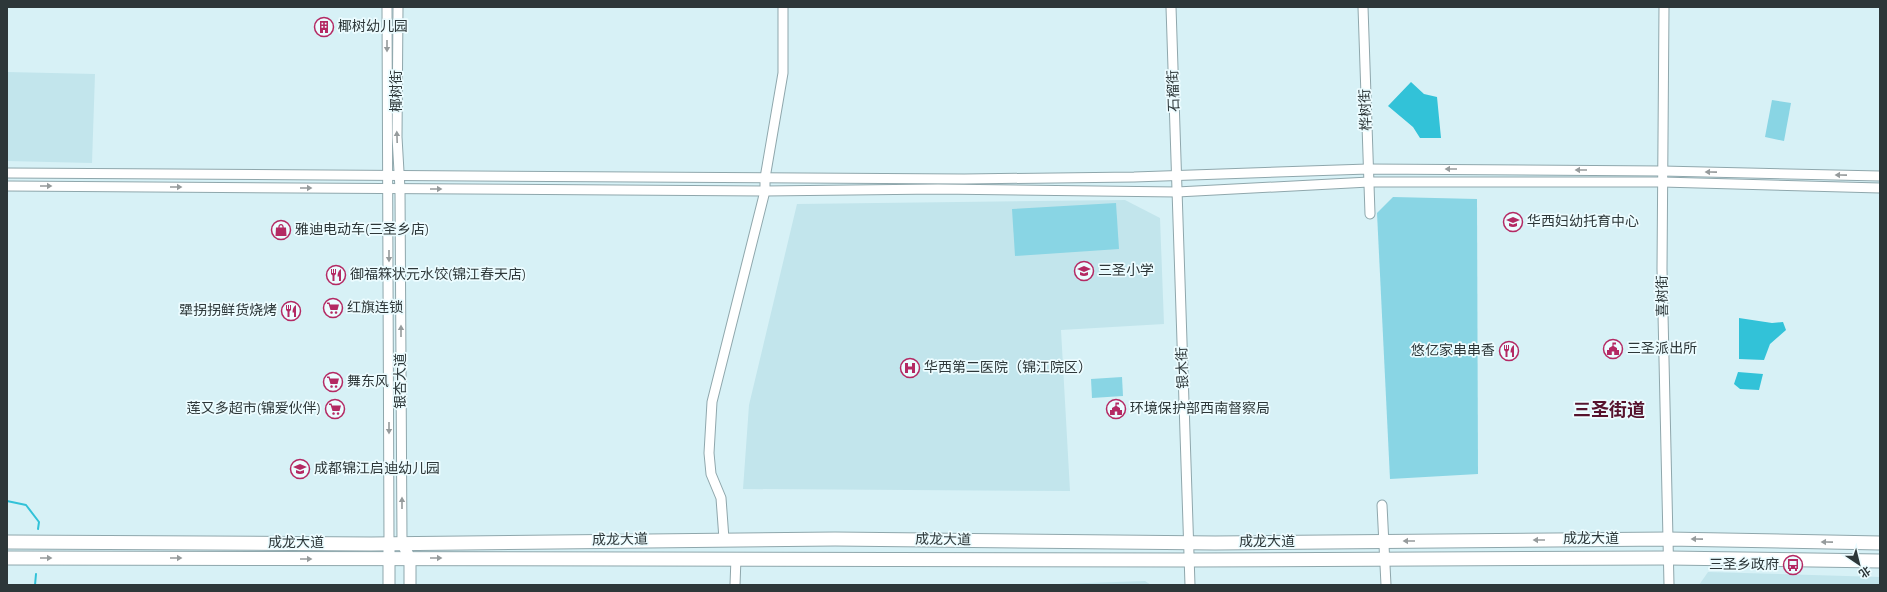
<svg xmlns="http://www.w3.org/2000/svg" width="1887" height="592" font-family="'Alegreya Sans','Noto Sans SC',sans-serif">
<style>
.built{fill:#c2e5ec}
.green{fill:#89d5e4}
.water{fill:#32c2d8}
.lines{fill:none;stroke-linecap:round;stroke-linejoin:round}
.stream{stroke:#32c2d8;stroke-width:2}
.minor-casing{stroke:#8fa7ac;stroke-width:11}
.major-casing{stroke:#8fa7ac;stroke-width:13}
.highway-casing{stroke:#8fa7ac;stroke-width:15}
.minor{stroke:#fff;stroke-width:9}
.major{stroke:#fff;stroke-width:11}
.highway{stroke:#fff;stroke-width:13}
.oneway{fill:#969b9c}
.labels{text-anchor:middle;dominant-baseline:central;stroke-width:3.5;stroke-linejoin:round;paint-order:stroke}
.poi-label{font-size:14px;fill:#2d3739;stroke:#ecfcff;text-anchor:start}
.street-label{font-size:14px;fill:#2d3739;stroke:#ecfcff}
.district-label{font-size:18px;font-weight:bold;fill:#56132d;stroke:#ecfcff}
</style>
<rect width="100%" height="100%" fill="#d7f1f6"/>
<g class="built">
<path d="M 7,72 L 95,74 L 92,163 L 7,161 Z"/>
<path d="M 1125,200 L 1160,218 L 1164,324 L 1061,330 L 1070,491 L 743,489 L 749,405 L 797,204 Z"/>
<path d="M 1708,572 L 1880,577 L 1880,585 L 1699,585 Z"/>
<path d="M 1145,581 L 1151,585 L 1030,585 Z"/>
</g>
<g class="green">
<path d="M 1772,100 L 1791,103 L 1784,141 L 1765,137 Z"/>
<path d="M 1393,197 L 1477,199 L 1478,474 L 1390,479 L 1377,213 Z"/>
<path d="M 1116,203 L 1119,249 L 1015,256 L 1012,209 Z"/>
<path d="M 1122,377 L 1123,396 L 1092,398 L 1091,379 Z"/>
</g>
<g class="water">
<path d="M 1411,82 L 1424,94 L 1437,97 L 1441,138 L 1420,138 L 1413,127 L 1388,106 Z"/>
<path d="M 1739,318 L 1772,323 L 1783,322 L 1786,330 L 1770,344 L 1764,360 L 1739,359 Z"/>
<path d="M 1738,372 L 1763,374 L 1759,390 L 1740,389 L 1734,384 Z"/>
</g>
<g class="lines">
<g class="stream">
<path d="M 7,501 L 26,505 L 39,522 L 38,529"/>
<path d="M 35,585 L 36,574"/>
</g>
<defs>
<g id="minor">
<path d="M 387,7 L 389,543"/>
<path d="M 398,7 L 397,137 L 400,189 L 402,542"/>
<path d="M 1171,7 L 1190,585"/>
<path d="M 1363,7 L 1370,214"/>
<path d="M 1664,7 L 1662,269 L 1669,585"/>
<path d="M 7,173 L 964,179 L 1134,177 L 1368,169 L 1662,171 L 1880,176"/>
<path d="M 7,186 L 765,191 L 938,189 L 1177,192 L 1369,182 L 1662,182 L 1880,188"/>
<path d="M 1382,505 L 1386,585"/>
<path d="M 724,539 L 721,498 L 711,474 L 709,453 L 712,402 L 765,191 L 765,178 L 783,73 L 783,7"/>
<path d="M 735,585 L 736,558"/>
</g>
<g id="major">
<path d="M 402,542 L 410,559 L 410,585"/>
<path d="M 389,585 L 389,543"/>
</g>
<g id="highway">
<path d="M 7,542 L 371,544 L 835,539 L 1215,543 L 1668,539 L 1880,543"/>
<path d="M 7,558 L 1190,560 L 1668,558 L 1880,561"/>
</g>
</defs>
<use href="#minor" class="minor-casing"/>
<use href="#major" class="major-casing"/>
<use href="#highway" class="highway-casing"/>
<use href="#minor" class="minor"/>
<use href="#major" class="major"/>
<use href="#highway" class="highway"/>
</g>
<defs><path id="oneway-solid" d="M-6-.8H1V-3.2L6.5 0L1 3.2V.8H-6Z"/></defs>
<g class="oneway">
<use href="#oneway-solid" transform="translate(387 46) rotate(90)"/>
<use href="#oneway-solid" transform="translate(397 137) rotate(-92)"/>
<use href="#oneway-solid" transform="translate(1451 169) rotate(-180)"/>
<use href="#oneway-solid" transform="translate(1581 170) rotate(-180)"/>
<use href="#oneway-solid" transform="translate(1711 172) rotate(-179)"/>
<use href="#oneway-solid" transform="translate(1841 175) rotate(-179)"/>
<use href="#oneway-solid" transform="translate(46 186)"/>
<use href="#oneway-solid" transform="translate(176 187)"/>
<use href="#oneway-solid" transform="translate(306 188)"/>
<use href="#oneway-solid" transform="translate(436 189)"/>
<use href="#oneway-solid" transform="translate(389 256) rotate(90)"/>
<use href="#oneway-solid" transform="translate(401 331) rotate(-90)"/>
<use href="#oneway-solid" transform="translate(389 428) rotate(90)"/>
<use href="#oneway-solid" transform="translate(402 503) rotate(-90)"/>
<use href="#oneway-solid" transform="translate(1697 539) rotate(-179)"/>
<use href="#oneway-solid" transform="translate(1539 540) rotate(180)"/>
<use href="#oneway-solid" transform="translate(1409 541) rotate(180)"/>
<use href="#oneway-solid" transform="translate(1827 542) rotate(-179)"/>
<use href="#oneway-solid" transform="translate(46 558)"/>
<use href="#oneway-solid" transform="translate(176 558)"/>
<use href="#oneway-solid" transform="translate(436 558)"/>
<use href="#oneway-solid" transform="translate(306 559)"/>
</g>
<defs>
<symbol id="building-ring" viewBox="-11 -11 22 22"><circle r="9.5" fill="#ecfcff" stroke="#b42963" stroke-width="1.5"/><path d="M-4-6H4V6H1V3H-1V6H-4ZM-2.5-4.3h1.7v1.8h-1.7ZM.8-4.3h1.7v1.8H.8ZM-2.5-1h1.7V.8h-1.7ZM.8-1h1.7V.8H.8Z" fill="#b42963"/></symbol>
<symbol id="school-ring" viewBox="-11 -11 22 22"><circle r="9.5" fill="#ecfcff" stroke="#b42963" stroke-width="1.5"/><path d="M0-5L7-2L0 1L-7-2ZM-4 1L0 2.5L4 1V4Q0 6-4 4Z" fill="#b42963"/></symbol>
<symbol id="shop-ring" viewBox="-11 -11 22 22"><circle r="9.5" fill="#ecfcff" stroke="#b42963" stroke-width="1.5"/><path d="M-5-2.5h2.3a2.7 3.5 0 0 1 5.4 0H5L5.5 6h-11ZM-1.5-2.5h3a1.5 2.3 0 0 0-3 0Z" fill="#b42963"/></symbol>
<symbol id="restaurant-ring" viewBox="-11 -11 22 22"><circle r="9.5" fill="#ecfcff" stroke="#b42963" stroke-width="1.5"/><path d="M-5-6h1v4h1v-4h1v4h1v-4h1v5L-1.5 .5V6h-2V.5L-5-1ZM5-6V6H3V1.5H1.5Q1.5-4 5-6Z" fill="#b42963"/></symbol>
<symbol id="supermarket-ring" viewBox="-11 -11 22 22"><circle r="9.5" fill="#ecfcff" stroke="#b42963" stroke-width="1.5"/><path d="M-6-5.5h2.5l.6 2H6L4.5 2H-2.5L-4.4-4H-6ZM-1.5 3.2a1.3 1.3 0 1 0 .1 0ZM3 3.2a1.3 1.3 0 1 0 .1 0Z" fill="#b42963"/></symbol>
<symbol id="civic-ring" viewBox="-11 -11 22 22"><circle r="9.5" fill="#ecfcff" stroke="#b42963" stroke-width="1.5"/><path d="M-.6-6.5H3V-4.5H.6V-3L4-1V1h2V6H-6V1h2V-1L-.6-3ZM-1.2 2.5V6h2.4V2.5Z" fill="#b42963"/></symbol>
<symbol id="hospital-ring" viewBox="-11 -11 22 22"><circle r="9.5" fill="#ecfcff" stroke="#b42963" stroke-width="1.5"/><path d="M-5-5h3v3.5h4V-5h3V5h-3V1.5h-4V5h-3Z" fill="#b42963"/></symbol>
<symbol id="bus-ring" viewBox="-11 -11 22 22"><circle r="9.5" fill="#ecfcff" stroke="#b42963" stroke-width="1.5"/><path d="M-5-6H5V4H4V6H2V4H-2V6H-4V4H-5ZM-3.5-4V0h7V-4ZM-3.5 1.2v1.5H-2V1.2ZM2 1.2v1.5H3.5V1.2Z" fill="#b42963"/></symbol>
</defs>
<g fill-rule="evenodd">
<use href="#building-ring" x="313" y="16" width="22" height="22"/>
<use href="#school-ring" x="1502" y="211" width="22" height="22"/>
<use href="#shop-ring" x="270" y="219" width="22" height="22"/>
<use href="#school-ring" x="1073" y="260" width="22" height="22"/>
<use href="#restaurant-ring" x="325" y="264" width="22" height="22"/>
<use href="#supermarket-ring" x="322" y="297" width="22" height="22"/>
<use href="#restaurant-ring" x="280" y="300" width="22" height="22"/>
<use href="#civic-ring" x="1602" y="338" width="22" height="22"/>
<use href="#restaurant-ring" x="1498" y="340" width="22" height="22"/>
<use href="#hospital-ring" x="899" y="357" width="22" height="22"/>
<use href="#supermarket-ring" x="322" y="371" width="22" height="22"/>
<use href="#supermarket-ring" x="324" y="398" width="22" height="22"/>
<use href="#civic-ring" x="1105" y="398" width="22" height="22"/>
<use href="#school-ring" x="289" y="458" width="22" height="22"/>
<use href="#bus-ring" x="1782" y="554" width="22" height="22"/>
</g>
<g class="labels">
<g class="poi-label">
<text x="338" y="27">椰树幼儿园</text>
<text x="1527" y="222">华西妇幼托育中心</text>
<text x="295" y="230">雅迪电动车(三圣乡店)</text>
<text x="1098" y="271">三圣小学</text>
<text x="350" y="275">御福箖状元水饺(锦江春天店)</text>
<text x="347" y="308">红旗连锁</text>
<text x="277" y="311" text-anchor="end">犟拐拐鲜货烧烤</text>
<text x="1627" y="349">三圣派出所</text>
<text x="1495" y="351" text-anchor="end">悠亿家串串香</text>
<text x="924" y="368">华西第二医院（锦江院区）</text>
<text x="347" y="382">舞东风</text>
<text x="321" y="409" text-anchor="end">莲又多超市(锦爱伙伴)</text>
<text x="1130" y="409">环境保护部西南督察局</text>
<text x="314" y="469">成都锦江启迪幼儿园</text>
<text x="1779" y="565" text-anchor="end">三圣乡政府</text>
</g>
<g class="street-label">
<text transform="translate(397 91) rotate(-90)">椰树街</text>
<text transform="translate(1174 91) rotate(-92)">石榴街</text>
<text transform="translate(1366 110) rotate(-92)">桦树街</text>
<text transform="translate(1663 296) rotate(-91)">喜树街</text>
<text transform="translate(1183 368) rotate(-92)">银木街</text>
<text transform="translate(401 381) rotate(-90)">银杏大道</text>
<text x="1591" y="539">成龙大道</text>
<text transform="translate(620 540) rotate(-1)">成龙大道</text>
<text transform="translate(943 540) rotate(1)">成龙大道</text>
<text x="1267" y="542">成龙大道</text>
<text x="296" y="543">成龙大道</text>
</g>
<g class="district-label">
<text x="1609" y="411">三圣街道</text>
</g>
</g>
<rect width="1887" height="592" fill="none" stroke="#2d3739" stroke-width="16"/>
<g transform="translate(1859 564) rotate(145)" stroke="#ecfcff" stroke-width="3" paint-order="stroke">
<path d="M0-3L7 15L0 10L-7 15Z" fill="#2d3739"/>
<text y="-6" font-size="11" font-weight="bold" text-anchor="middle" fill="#2d3739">北</text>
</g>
</svg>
